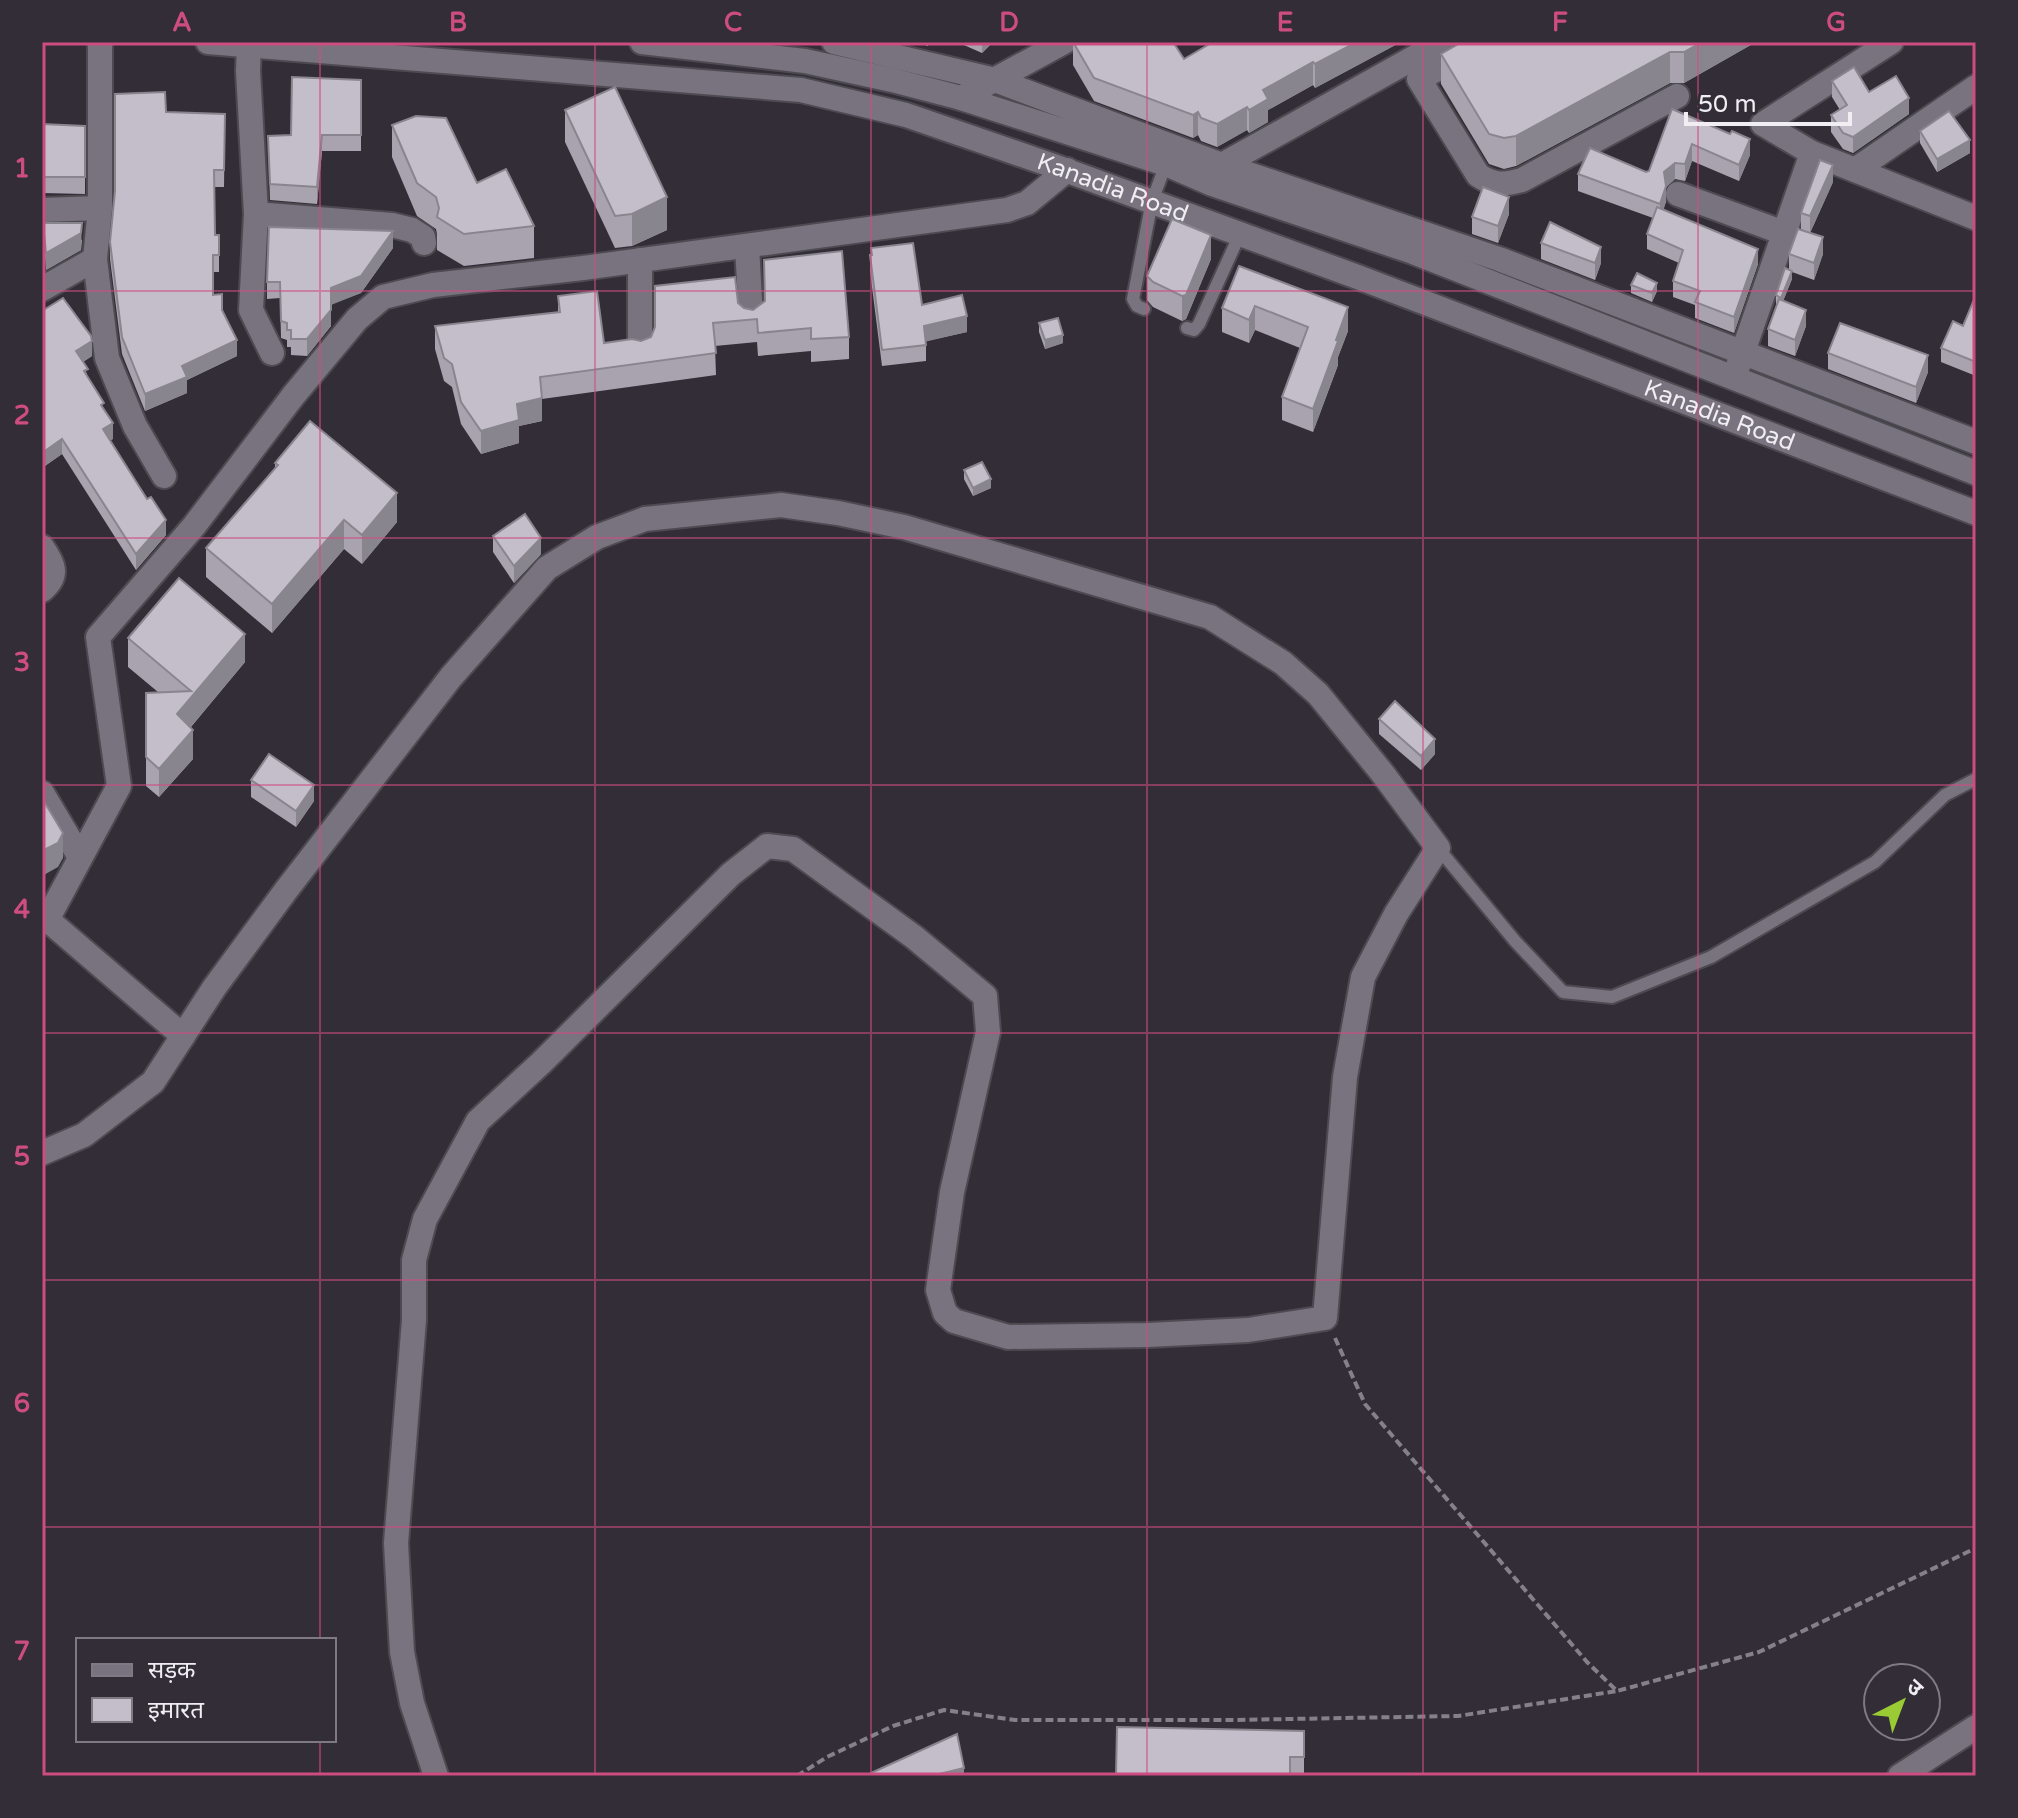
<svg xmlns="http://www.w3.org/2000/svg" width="2018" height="1818" font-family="'Varela Round','Noto Sans Devanagari',sans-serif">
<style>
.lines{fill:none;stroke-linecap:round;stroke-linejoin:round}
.lane-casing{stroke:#4d4a51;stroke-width:16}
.street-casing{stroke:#4d4a51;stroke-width:28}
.secondary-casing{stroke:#4d4a51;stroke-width:28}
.path{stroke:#858189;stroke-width:4;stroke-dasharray:8 4;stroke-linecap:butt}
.lane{stroke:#78737f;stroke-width:12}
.street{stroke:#78737f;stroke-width:24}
.secondary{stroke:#78737f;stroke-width:24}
.wall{fill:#a9a3af}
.shaded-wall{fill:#89858e}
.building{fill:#c4becb;stroke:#89858e;stroke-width:2}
.grid{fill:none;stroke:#ce4d81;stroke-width:2;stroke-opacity:0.55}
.labels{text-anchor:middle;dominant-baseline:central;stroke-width:8;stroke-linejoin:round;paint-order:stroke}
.street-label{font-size:24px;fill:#f0edf3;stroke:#322d37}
.neatline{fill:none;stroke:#ce4d81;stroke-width:3}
.grid-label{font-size:26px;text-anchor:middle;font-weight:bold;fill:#ce4d81}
</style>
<rect width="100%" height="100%" fill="#322d37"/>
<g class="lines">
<defs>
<g id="lane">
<path d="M 1144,309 L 1137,306 L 1133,299 L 1152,201 L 1166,164"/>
<path d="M 1187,328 L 1194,330 L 1199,324 L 1240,234"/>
<path d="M 1438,848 L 1515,941 L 1563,992 L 1612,997 L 1711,957 L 1875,862 L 1945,795 L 1976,779"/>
</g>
<g id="street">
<path d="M 1487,42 L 1419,79 L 1478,175 C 1494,186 1504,185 1522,180 L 1677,96"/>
<path d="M 1891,42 L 1763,124 L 1812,153 L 1976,218"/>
<path d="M 249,45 L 248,71 L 256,214 L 251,310 L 272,353"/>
<path d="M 961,98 L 1064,42"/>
<path d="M 1855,170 L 1976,87"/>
<path d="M 1215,178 L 1222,165 L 1442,42"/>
<path d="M 1678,194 L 1784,233"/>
<path d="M 42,210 L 100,208"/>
<path d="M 256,214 L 392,225 L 412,230 L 423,237 L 424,243"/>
<path d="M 747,246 L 751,318"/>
<path d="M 95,259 L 107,358 L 135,426 L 164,476"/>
<path d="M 640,260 L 640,349"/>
<path d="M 42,289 L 95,259 L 100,208 L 100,42"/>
<path d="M 1736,372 L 1812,153"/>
<path d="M 42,547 C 53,563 60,575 42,590"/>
<path d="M 42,793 L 80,857"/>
<path d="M 42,915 L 183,1036"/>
<path d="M 48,918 L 119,786 L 98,637 L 194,526 L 293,396 L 357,319 L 383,297 L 433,285 L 583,268 L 1007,210 L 1027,203 L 1067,170"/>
<path d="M 42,1153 L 84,1135 L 153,1082 L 214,988 L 287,889 L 451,677 L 547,568 L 597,537 L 645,519 L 781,505 L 838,513 L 904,527 L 1210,617 L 1283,663 L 1318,694 L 1383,774 L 1438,848 L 1396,914 L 1363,977 L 1345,1077 L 1325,1318 L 1248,1330 L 1148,1335 L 1008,1337 L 954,1321 L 945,1313 L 938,1290 L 952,1192 L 988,1032 L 985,996 L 914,937 L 793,849 L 767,846 L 731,874 L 541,1063 L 478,1121 L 425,1219 L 414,1260 L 414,1320 L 396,1543 L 402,1652 L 412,1703 L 436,1776"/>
</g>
<g id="secondary">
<path id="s1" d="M 208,42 L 801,90 L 906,115 L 1054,166 L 1355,276 L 1976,513"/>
<path d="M 642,42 L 805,61 L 892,80 L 961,98 L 1166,164 L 1212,184 L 1413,252 L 1976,473"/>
<path d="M 834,42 L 995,80 L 1222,165 L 1499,259 L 1976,442"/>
<path d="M 1900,1776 L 1976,1727"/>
</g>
</defs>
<use href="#lane" class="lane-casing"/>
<use href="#street" class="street-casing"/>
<use href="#secondary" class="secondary-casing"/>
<g class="path">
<path d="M 1335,1338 L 1365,1404 L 1587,1662 L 1617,1691 L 1759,1652 L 1976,1548"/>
<path d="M 797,1776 L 827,1757 L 893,1726 L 944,1710 L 1015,1720 L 1234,1720 L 1458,1716 L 1617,1691"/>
</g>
<use href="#lane" class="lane"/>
<use href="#street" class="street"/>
<use href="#secondary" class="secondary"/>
</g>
<g class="wall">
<path d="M 916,42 L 929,42 L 928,46 Z"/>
<path d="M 957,42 L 993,42 L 982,53 Z"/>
<path d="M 1073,42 L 1184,59 L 1208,45 L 1206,42 L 1401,42 L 1315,88 L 1313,85 L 1268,110 L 1268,122 L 1249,133 L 1247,130 L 1217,147 L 1201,141 L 1198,135 L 1193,138 L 1094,101 L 1073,65 Z"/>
<path d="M 1462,42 L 1756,42 L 1684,83 L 1670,83 L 1516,166 L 1504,169 L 1489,164 L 1441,84 L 1441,54 Z"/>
<path d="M 361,80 L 361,151 L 322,151 L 317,204 L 270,200 L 268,136 L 291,135 Z"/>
<path d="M 1832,81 L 1869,92 L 1909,114 L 1853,153 L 1843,149 L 1831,132 L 1831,115 L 1840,110 L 1832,97 Z"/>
<path d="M 1672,109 L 1750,155 L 1739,181 L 1692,161 L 1685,181 L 1675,179 L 1666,187 L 1666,202 L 1663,209 L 1758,264 L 1734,333 L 1695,318 L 1695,305 L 1673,297 L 1673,281 L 1679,263 L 1647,249 L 1647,234 L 1653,218 L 1578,191 L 1578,174 L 1646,172 L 1649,171 Z"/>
<path d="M 565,110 L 667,230 L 632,246 L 615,248 L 565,142 Z"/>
<path d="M 225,114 L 224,187 L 214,187 L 215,235 L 219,252 L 219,272 L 213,272 L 213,295 L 222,310 L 237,356 L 187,380 L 187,393 L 145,411 L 122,354 L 110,259 L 110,242 Z"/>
<path d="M 42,124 L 85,126 L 85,194 L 42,193 Z"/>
<path d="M 392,125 L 477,183 L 534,226 L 534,258 L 464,266 L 437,250 L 437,234 L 436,229 L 417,216 L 392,157 Z"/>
<path d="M 1920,131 L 1970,153 L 1937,172 L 1920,143 Z"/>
<path d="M 1833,182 L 1810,233 L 1823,254 L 1814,280 L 1792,272 L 1792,279 L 1783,301 L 1806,326 L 1795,356 L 1768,346 L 1768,329 L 1777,304 L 1776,304 L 1776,295 L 1789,270 L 1789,254 L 1808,232 L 1801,229 L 1801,213 Z"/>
<path d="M 1509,214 L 1498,243 L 1472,234 L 1472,217 Z"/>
<path d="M 43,223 L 82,240 L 81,250 L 46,270 Z"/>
<path d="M 1541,243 L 1601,263 L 1595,280 L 1541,259 Z"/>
<path d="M 393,248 L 361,293 L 331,304 L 331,326 L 307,356 L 291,355 L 291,347 L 287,347 L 287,340 L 281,338 L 280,298 L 267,299 L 267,282 Z"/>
<path d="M 871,248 L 922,305 L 967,332 L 926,341 L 926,361 L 882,366 L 870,271 Z"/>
<path d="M 1211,259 L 1186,319 L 1182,321 L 1153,307 L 1147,300 L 1147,276 Z"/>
<path d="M 1239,266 L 1348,331 L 1338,357 L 1338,365 L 1313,432 L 1282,420 L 1282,397 L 1300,348 L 1255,330 L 1249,343 L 1222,332 L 1222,308 Z"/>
<path d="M 1631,285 L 1657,291 L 1652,302 L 1631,293 Z"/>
<path d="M 1976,295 L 1976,376 L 1941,362 L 1941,348 L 1963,326 Z"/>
<path d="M 558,296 L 604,343 L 641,341 L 738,303 L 744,308 L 849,337 L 849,359 L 811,362 L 811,351 L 758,356 L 757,342 L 715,346 L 716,375 L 542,399 L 542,421 L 519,426 L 519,443 L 481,454 L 461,424 L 452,387 L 444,381 L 435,349 L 435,326 L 558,313 Z"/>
<path d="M 42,311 L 92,356 L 83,362 L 88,378 L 104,410 L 113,439 L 110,440 L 166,535 L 136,570 L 62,454 L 42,468 Z"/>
<path d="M 1039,323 L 1063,343 L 1045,349 L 1039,332 Z"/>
<path d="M 1828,353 L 1928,372 L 1916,403 L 1828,369 Z"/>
<path d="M 275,463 L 397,522 L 362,564 L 344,549 L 272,633 L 206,577 L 206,548 L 275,469 Z"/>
<path d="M 964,470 L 991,488 L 973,496 L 964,479 Z"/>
<path d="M 493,536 L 541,554 L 514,583 L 493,552 Z"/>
<path d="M 128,638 L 245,662 L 191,727 L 193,759 L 159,797 L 146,786 L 146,693 L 158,692 L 128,667 Z"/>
<path d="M 1379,719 L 1435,754 L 1421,770 L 1379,734 Z"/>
<path d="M 251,780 L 314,801 L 296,827 L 251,797 Z"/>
<path d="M 1304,1731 L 1304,1776 L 1116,1776 Z"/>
</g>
<g class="shaded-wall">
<path d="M 982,42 L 993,42 L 982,53 Z"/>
<path d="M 1357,42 L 1401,42 L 1315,88 L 1315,64 Z"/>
<path d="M 1702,42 L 1756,42 L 1684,83 L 1684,52 Z"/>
<path d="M 1670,52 L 1670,83 L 1516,166 L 1516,136 Z"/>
<path d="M 1313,62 L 1313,85 L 1268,110 L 1268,122 L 1249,133 L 1249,110 L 1263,90 Z"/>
<path d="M 1909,98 L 1909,114 L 1853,153 L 1853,137 Z"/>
<path d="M 1247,107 L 1247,130 L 1217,147 L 1217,124 Z"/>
<path d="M 1198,112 L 1198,135 L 1193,138 L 1193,115 Z"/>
<path d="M 322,135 L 322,151 L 317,204 L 317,187 Z"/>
<path d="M 1750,139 L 1750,155 L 1739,181 L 1739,165 Z"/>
<path d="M 1970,140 L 1970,153 L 1937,172 L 1937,159 Z"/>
<path d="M 1692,144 L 1692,161 L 1685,181 L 1685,164 Z"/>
<path d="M 1675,163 L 1675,179 L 1666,187 L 1666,202 L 1660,221 L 1660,204 L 1664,172 Z"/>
<path d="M 1833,165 L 1833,182 L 1810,233 L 1810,216 Z"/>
<path d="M 667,197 L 667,230 L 632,246 L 632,214 Z"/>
<path d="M 1509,197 L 1509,214 L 1498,243 L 1498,226 Z"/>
<path d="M 82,223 L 81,250 L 46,270 L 46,253 Z"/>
<path d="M 393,231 L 393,248 L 361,293 L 331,305 L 331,288 Z"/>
<path d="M 1211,235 L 1211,259 L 1186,319 L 1182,321 L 1182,296 Z"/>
<path d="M 1823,237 L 1823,254 L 1814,280 L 1814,263 Z"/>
<path d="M 1601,247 L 1601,263 L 1595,280 L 1595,263 Z"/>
<path d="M 1758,249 L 1758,264 L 1734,333 L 1734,317 Z"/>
<path d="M 1792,271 L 1792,279 L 1781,306 L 1781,298 Z"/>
<path d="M 1657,283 L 1657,291 L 1652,302 L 1652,293 Z"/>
<path d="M 1255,306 L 1255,330 L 1249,343 L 1249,320 Z"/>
<path d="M 1348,307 L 1348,331 L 1338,357 L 1338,365 L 1313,432 L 1313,409 L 1336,340 Z"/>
<path d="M 331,310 L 331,326 L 307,356 L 307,339 Z"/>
<path d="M 1806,310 L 1806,326 L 1795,356 L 1795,340 Z"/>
<path d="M 967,316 L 967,332 L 924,342 L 924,326 Z"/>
<path d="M 1063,335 L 1063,343 L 1045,349 L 1045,340 Z"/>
<path d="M 237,340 L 237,356 L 187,380 L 187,393 L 145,411 L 145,394 L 182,366 Z"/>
<path d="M 92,341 L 92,356 L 76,366 L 76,351 Z"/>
<path d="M 1928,355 L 1928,372 L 1916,403 L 1916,387 Z"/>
<path d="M 542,398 L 542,421 L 519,426 L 519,443 L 481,454 L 481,431 L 517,404 Z"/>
<path d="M 113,423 L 113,439 L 103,445 L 103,429 Z"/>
<path d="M 62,439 L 62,454 L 42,468 L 42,453 Z"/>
<path d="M 991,479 L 991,488 L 973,496 L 973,488 Z"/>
<path d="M 397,493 L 397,522 L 362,564 L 362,535 Z"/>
<path d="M 166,520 L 166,535 L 136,570 L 136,554 Z"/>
<path d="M 344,520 L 344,549 L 272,633 L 272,604 Z"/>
<path d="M 541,538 L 541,554 L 514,583 L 514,566 Z"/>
<path d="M 245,634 L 245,662 L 177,743 L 177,714 Z"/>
<path d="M 193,730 L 193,759 L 159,797 L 159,769 Z"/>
<path d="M 1435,739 L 1435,754 L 1421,770 L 1421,756 Z"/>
<path d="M 314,785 L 314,801 L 296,827 L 296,811 Z"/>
<path d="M 63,833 L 63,858 L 58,867 L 42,876 L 42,851 Z"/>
<path d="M 964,1768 L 964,1776 L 931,1776 Z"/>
</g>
<g class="building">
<path d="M 1073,42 L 1173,42 L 1184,59 L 1213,42 L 1357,42 L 1315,64 L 1313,62 L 1263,90 L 1268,99 L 1249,110 L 1247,107 L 1217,124 L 1201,118 L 1198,112 L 1193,115 L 1094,78 Z"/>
<path d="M 1462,42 L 1702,42 L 1684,52 L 1670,52 L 1516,136 L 1504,138 L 1489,134 L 1441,54 Z"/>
<path d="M 1854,67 L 1869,92 L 1896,76 L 1909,98 L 1853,137 L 1843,133 L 1831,115 L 1847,105 L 1832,81 Z"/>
<path d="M 292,77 L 361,80 L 361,135 L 322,135 L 317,187 L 270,184 L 268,136 L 291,135 Z"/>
<path d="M 615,87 L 667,197 L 632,214 L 615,216 L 565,110 Z"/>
<path d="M 165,92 L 166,112 L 225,114 L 224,170 L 214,170 L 215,235 L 219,235 L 219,255 L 213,255 L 213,295 L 222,294 L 222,310 L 237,340 L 182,366 L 187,377 L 145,394 L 122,337 L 110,242 L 115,191 L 115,94 Z"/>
<path d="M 1672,109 L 1730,134 L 1732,131 L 1750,139 L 1739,165 L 1692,144 L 1685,164 L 1675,163 L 1664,172 L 1666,186 L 1660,204 L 1578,174 L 1590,148 L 1646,172 L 1649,171 Z"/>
<path d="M 1949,111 L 1970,140 L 1937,159 L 1920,131 Z"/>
<path d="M 416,116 L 446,118 L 477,183 L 506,169 L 534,226 L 464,234 L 437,217 L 439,208 L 436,197 L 417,183 L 392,125 Z"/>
<path d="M 42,124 L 85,126 L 85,177 L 42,177 Z"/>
<path d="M 1820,160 L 1833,165 L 1810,216 L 1801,213 Z"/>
<path d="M 1483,187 L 1509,197 L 1498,226 L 1472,217 Z"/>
<path d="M 1657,207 L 1758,249 L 1734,317 L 1695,302 L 1700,291 L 1673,281 L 1683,250 L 1647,234 Z"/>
<path d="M 1172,219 L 1211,235 L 1186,295 L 1182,296 L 1153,282 L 1147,276 Z"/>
<path d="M 1550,222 L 1601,247 L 1595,263 L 1541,243 Z"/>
<path d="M 43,223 L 82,223 L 81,233 L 46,253 Z"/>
<path d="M 269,227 L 393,231 L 361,276 L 331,288 L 331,310 L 307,339 L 291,339 L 291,330 L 287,330 L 287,323 L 281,321 L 280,282 L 267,282 Z"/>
<path d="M 1798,229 L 1823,237 L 1814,263 L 1789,254 Z"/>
<path d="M 913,243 L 922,305 L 962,295 L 967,316 L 924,326 L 926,345 L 882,350 L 870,255 L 872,255 L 871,248 Z"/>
<path d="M 842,251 L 849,337 L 811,339 L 811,328 L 758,333 L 757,319 L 713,323 L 716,353 L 540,377 L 542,398 L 517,404 L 519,420 L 481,431 L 461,402 L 452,364 L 444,358 L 435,326 L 560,312 L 558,296 L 597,291 L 604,343 L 632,339 L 641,341 L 651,337 L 655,327 L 655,286 L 735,277 L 738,303 L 744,308 L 753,310 L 765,301 L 764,260 Z"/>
<path d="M 1239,266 L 1348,307 L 1336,340 L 1338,341 L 1313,409 L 1282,397 L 1308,327 L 1255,306 L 1249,320 L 1222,308 Z"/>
<path d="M 1785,268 L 1792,271 L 1781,298 L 1776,295 Z"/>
<path d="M 1637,273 L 1657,283 L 1652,293 L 1631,285 Z"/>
<path d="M 1976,295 L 1976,362 L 1941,348 L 1953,321 L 1963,326 Z"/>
<path d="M 63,298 L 91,336 L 92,341 L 76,351 L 88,369 L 84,371 L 104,403 L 101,405 L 113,423 L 103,429 L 147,499 L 151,497 L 166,520 L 136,554 L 62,439 L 42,453 L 42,311 Z"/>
<path d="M 1779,299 L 1806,310 L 1795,340 L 1768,329 Z"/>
<path d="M 1058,318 L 1063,335 L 1045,340 L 1039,323 Z"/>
<path d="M 1840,323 L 1928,355 L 1916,387 L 1828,353 Z"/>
<path d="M 310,421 L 397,493 L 362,535 L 344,520 L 272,604 L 206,548 L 278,465 L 275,463 Z"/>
<path d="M 982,462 L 991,479 L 973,488 L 964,470 Z"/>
<path d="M 525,514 L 541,538 L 514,566 L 493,536 Z"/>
<path d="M 179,578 L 245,634 L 177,714 L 193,730 L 159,769 L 146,757 L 146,693 L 191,691 L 128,638 Z"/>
<path d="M 1395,701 L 1435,739 L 1421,756 L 1379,719 Z"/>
<path d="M 269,754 L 314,785 L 296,811 L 251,780 Z"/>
<path d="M 42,798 L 63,833 L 58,843 L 42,851 Z"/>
<path d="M 1117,1727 L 1304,1731 L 1304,1757 L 1290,1757 L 1290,1776 L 1116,1776 Z"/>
<path d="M 957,1734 L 964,1768 L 931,1776 L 873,1776 L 871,1773 Z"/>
</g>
<path class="grid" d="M 320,42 L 320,1640M 595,42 L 595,1776M 871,42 L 871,1776M 1147,42 L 1147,1776M 1423,42 L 1423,1776M 1698,42 L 1698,1776M 42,291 L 1976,291M 42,538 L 1976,538M 42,785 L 1976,785M 42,1033 L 1976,1033M 42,1280 L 1976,1280M 42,1527 L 1976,1527M 320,1740 L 320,1776"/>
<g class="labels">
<g class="street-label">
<text stroke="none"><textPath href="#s1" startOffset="922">Kanadia Road</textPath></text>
<text stroke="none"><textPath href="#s1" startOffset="1570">Kanadia Road</textPath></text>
</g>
</g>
<rect width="2018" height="1818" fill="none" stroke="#322d37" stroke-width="88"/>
<rect x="76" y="1638" width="260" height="104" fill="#322d37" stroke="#7e7a82" stroke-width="2"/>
<rect x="92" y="1664" width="40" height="12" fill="#78737f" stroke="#7e7a82" stroke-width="2"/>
<text x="148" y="1678" font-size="24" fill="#f0edf3">सड़क</text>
<rect x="92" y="1698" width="40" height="24" fill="#c4becb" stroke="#7e7a82" stroke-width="2"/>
<text x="148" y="1718" font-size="24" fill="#f0edf3">इमारत</text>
<g transform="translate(1902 1702) rotate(42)"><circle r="38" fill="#322d37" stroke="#7e7a82" stroke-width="2"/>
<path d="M0-6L14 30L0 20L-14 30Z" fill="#9acb34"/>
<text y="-12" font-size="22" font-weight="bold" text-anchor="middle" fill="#f0edf3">उ</text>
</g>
<path d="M1686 112v12h164v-12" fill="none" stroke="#f0edf3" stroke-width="4"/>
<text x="1698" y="112" font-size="24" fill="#f0edf3" stroke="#322d37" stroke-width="6" paint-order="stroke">50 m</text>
<rect x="44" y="44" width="1930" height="1730" class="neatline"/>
<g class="grid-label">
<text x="182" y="31">A</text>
<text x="458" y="31">B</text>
<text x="733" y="31">C</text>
<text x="1009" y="31">D</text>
<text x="1285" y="31">E</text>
<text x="1560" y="31">F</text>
<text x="1836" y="31">G</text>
<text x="22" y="177">1</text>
<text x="22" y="424">2</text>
<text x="22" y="671">3</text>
<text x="22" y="918">4</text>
<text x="22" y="1165">5</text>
<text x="22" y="1412">6</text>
<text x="22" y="1660">7</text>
</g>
</svg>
